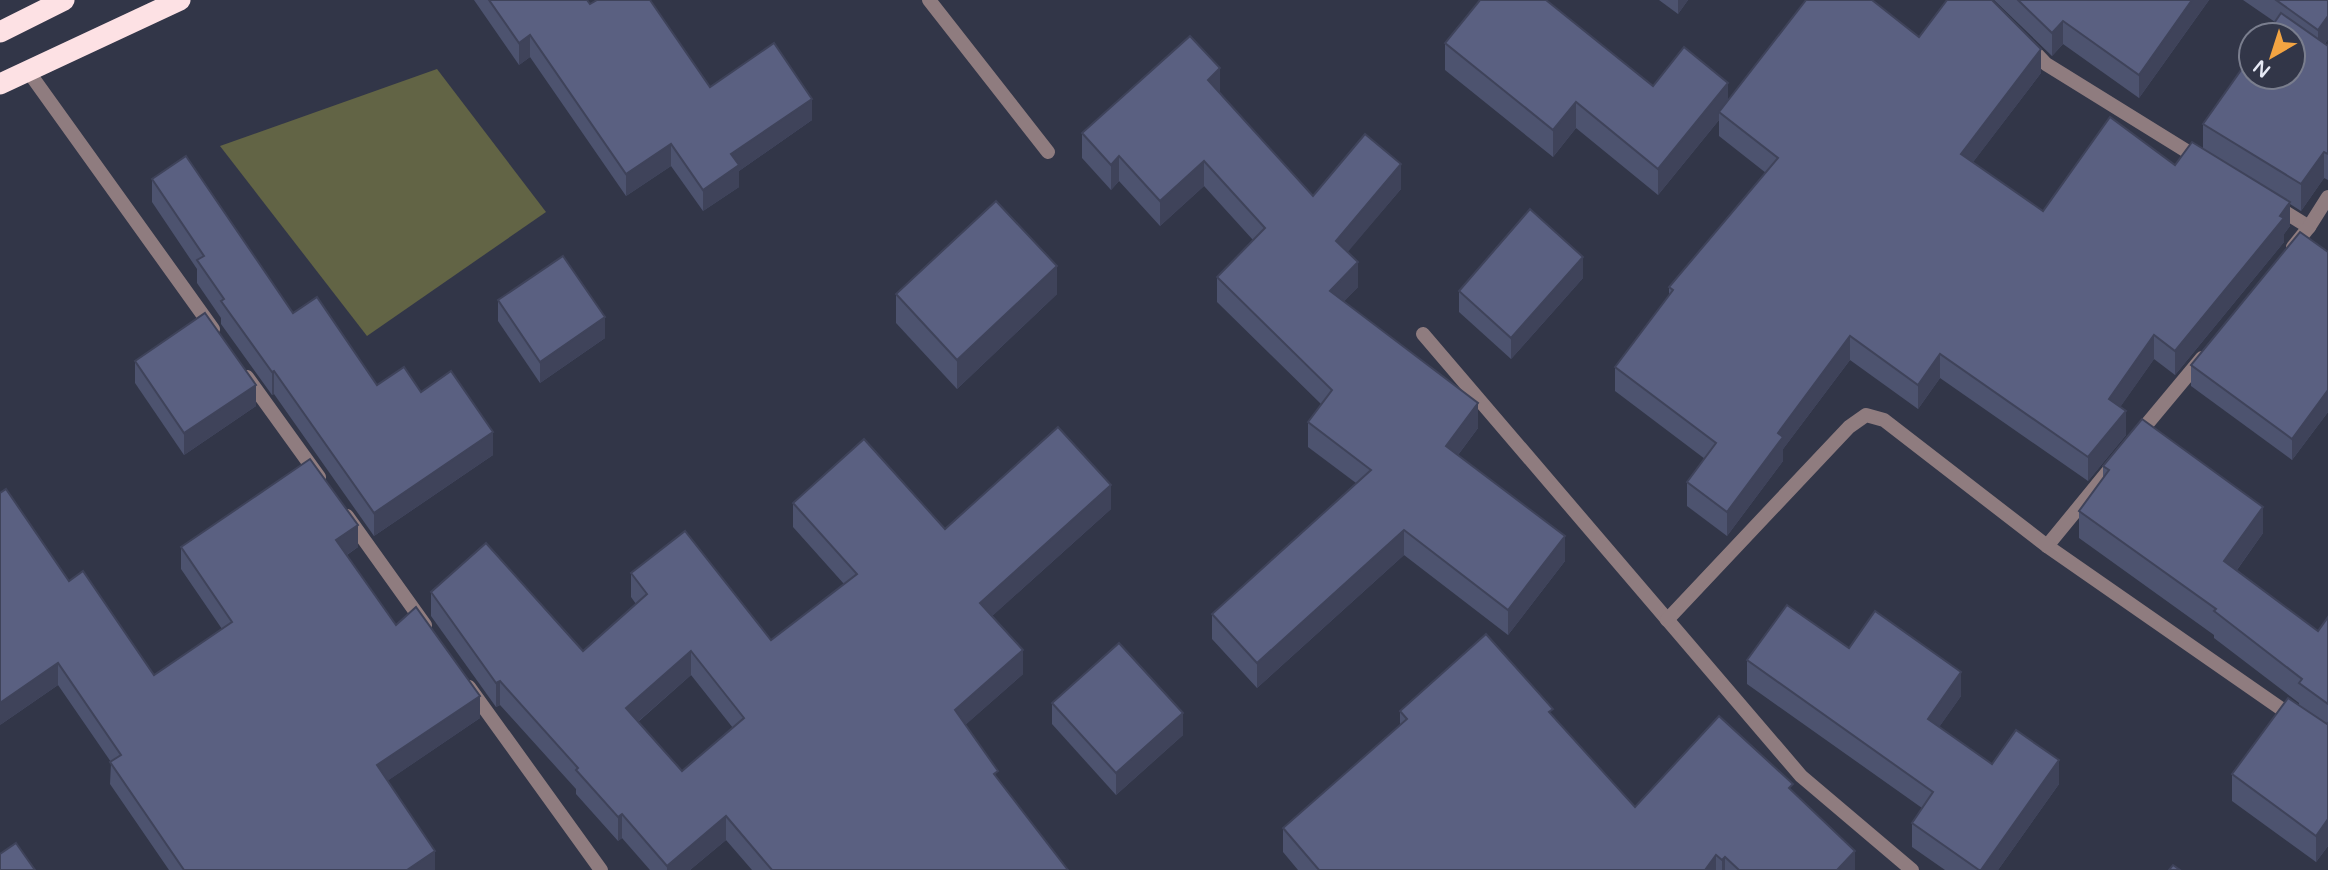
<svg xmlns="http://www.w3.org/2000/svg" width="2328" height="870" font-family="'Varela Round',sans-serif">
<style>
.green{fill:#626445}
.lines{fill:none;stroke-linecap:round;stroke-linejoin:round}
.street{stroke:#8f7c7f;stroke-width:14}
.highway{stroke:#fde1e4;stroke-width:21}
.wall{fill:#4d536f;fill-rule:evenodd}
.shaded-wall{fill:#3f435a}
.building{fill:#5a6081;stroke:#3f435a;stroke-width:2;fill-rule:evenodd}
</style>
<rect width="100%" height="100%" fill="#323648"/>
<path class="green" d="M 437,69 L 546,212 L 367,336 L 220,146 Z"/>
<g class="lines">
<g class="street">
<path d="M 929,0 L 1048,152"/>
<path d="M 2029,46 L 2046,64 L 2201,160"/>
<path d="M 28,71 L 213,329"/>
<path d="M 2275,206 L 2309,227"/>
<path d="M 2293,247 L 2309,227 L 2328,197"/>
<path d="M 1423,334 L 1801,776 L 1912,870"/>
<path d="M 247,377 L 319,477"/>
<path d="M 2137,436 L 2202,358"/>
<path d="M 347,516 L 425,625"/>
<path d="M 2047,546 L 2115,463"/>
<path d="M 1667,620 L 1849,427 L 1866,415 L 1884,420 L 2047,546 L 2296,719"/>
<path d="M 469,687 L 601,870"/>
</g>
<g class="highway">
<path d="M 0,32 L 64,0"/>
<path d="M 0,84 L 180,0"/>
</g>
</g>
<g class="wall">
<path d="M 474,0 L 587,0 L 590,4 L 710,87 L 812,120 L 739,171 L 739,187 L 703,211 L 671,166 L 626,196 L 530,57 L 519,65 Z"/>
<path d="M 1659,0 L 1688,0 L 1678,14 Z"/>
<path d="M 1994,0 L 2209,0 L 2139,98 L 2063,44 L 2052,56 Z"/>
<path d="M 2243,0 L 2328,0 L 2328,39 L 2325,44 L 2328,46 L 2328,180 L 2324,178 L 2301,211 L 2290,204 L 2290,226 L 2284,234 L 2284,242 L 2175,375 L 2154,359 L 2120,407 L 2126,435 L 2088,481 L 1940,378 L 1918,409 L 1850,360 L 1783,449 L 1783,461 L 1727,536 L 1687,506 L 1687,482 L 1705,459 L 1615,391 L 1615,367 L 1669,295 L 1669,287 L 1766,173 L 1719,136 L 1719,120 L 1658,195 L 1576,128 L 1553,157 L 1445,70 L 1445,43 L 1728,101 L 1919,37 L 2041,73 L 1973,162 L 2043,211 L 2175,165 L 2203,149 L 2203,124 L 2275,22 Z"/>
<path d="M 1220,93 L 1313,196 L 1401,189 L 1347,252 L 1358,287 L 1344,301 L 1478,428 L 1458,455 L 1565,561 L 1508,635 L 1404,555 L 1257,688 L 1212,639 L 1212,614 L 1356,483 L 1308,447 L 1308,422 L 1321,404 L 1217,302 L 1217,277 L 1253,240 L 1204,186 L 1160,226 L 1119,181 L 1111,190 L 1082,158 L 1082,133 Z"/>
<path d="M 152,179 L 293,313 L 377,385 L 421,392 L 493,455 L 374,536 L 274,394 L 272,395 L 221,324 L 221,318 L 197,283 L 197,269 L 152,202 Z"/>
<path d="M 2328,252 L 2328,412 L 2292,460 L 2191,386 L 2191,365 Z"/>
<path d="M 1583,278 L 1511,359 L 1459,312 L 1459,291 Z"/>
<path d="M 896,294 L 1057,294 L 957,389 L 896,323 Z"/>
<path d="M 498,300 L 605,338 L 540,383 L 498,321 Z"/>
<path d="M 135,361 L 256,406 L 184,455 L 135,383 Z"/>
<path d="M 2103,466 L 2263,533 L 2237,570 L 2318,631 L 2328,617 L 2328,846 L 2316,862 L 2232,801 L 2232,774 L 2299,706 L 2299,703 L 2214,638 L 2214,635 L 2079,538 L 2079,511 L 2103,478 Z"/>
<path d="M 793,503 L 945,529 L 1111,509 L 992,616 L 1023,674 L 965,725 L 998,779 L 1068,870 L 752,870 L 726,840 L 690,870 L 650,870 L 622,838 L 618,841 L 576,794 L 576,789 L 500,705 L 496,707 L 431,616 L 431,592 L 583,651 L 636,604 L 631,597 L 631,573 L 771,640 L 844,584 L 793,527 ZM 691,675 L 733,728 L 682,771 L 638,722 Z"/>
<path d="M 181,547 L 358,547 L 347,555 L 396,625 L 480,718 L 387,781 L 435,870 L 169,870 L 110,784 L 111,762 L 58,685 L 0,725 L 69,581 L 154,675 L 222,629 L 181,569 Z"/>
<path d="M 1849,648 L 1961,696 L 1939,727 L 1992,764 L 2059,784 L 1998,870 L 1945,870 L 1912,847 L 1912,823 L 1922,808 L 1747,684 L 1747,660 Z"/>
<path d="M 1052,703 L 1183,735 L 1116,795 L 1052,724 Z"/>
<path d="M 1400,711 L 1553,716 L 1635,807 L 1793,792 L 1855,870 L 1298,870 L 1283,852 L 1283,828 L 1400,725 Z"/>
</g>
<g class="shaded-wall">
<path d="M 1678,0 L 1688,0 L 1678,14 Z"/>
<path d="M 2192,0 L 2209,0 L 2139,98 L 2139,75 Z"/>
<path d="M 2328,16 L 2328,39 L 2318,53 L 2318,30 Z"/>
<path d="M 2063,21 L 2063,44 L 2052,56 L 2052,33 Z"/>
<path d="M 530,35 L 530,57 L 519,65 L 519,43 Z"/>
<path d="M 2041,49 L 2041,73 L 1961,178 L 1961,154 Z"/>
<path d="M 1220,68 L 1220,93 L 1208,80 Z"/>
<path d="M 1728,83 L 1728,110 L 1719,112 L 1719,120 L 1658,195 L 1658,169 Z"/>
<path d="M 812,99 L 812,120 L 739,171 L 739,187 L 703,211 L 703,190 L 731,154 Z"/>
<path d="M 1576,102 L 1576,128 L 1553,157 L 1553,130 Z"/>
<path d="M 671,144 L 671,166 L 626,196 L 626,174 Z"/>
<path d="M 2324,152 L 2324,178 L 2301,211 L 2301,184 Z"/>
<path d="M 1119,156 L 1119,181 L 1111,190 L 1111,165 Z"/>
<path d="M 1204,161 L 1204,186 L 1160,226 L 1160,201 Z"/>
<path d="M 1401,164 L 1401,189 L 1336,266 L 1336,241 Z"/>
<path d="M 2290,202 L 2290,226 L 2284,234 L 2284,242 L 2175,375 L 2175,351 Z"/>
<path d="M 1583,257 L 1583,278 L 1511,359 L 1511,338 Z"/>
<path d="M 1358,262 L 1358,287 L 1330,316 L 1330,291 Z"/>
<path d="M 1057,266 L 1057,294 L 957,389 L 957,360 Z"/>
<path d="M 605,317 L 605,338 L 540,383 L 540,362 Z"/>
<path d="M 2154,335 L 2154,359 L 2109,423 L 2109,399 Z"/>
<path d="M 1850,336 L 1850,360 L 1783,449 L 1783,461 L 1727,536 L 1727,512 L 1778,433 Z"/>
<path d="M 1940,354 L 1940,378 L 1918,409 L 1918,385 Z"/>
<path d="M 274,371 L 274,394 L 272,395 L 272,372 Z"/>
<path d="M 256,385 L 256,406 L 184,455 L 184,433 Z"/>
<path d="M 2328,390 L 2328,412 L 2292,460 L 2292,439 Z"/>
<path d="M 1478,403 L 1478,428 L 1446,471 L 1446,446 Z"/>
<path d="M 2126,411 L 2126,435 L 2088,481 L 2088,457 Z"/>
<path d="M 493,432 L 493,455 L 374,536 L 374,513 Z"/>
<path d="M 1111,485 L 1111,509 L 980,627 L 980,603 Z"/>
<path d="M 2263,507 L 2263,533 L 2224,588 L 2224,561 Z"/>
<path d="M 358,525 L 358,547 L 336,562 L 336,540 Z"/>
<path d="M 1404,530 L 1404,555 L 1257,688 L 1257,663 Z"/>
<path d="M 1565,536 L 1565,561 L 1508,635 L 1508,610 Z"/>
<path d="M 1023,650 L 1023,674 L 955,734 L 955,710 Z"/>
<path d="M 691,651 L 691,675 L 626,732 L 626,708 Z"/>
<path d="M 58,663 L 58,685 L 0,725 L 0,703 Z"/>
<path d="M 1961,672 L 1961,696 L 1928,743 L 1928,719 Z"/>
<path d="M 500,681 L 500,705 L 496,707 L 496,683 Z"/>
<path d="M 480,696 L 480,718 L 377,788 L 377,765 Z"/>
<path d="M 1183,713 L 1183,735 L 1116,795 L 1116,773 Z"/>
<path d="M 2059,760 L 2059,784 L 1998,870 L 1981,870 Z"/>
<path d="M 622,814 L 622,838 L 618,841 L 618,817 Z"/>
<path d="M 726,816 L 726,840 L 690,870 L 667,870 L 667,866 Z"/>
<path d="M 2328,819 L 2328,846 L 2316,862 L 2316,836 Z"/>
<path d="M 435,851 L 435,870 L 407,870 Z"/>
<path d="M 1855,851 L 1855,870 L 1838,870 L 1838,869 Z"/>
<path d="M 1716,855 L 1716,870 L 1705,870 Z"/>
<path d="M 1725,857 L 1725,870 L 1722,870 L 1722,860 Z"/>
</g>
<g class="building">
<path d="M 489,0 L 587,0 L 590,4 L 597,0 L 650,0 L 710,87 L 774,43 L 812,99 L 731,154 L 739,165 L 703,190 L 671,144 L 626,174 L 530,35 L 519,43 Z"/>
<path d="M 1480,0 L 1546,0 L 1653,86 L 1684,47 L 1728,83 L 1658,169 L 1576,102 L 1553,130 L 1445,43 Z"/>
<path d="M 1806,0 L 1872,0 L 1919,37 L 1947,0 L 1992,0 L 2041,49 L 1961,154 L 2043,211 L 2110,117 L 2175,165 L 2192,142 L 2290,202 L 2280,216 L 2284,218 L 2175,351 L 2154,335 L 2109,399 L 2126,411 L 2088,457 L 1940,354 L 1918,385 L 1850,336 L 1778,433 L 1783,437 L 1727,512 L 1687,482 L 1716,443 L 1615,367 L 1673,290 L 1669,287 L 1778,158 L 1719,112 Z"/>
<path d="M 2018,0 L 2192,0 L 2139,75 L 2063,21 L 2052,33 Z"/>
<path d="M 2276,0 L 2328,0 L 2328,16 L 2318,30 Z"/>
<path d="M 2281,13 L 2328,46 L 2328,154 L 2324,152 L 2301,184 L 2203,124 L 2251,56 L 2251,77 L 2293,77 L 2293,35 L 2266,35 Z"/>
<path d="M 1190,36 L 1220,68 L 1208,80 L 1313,196 L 1365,134 L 1401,164 L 1336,241 L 1358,262 L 1330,291 L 1478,403 L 1446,446 L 1565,536 L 1508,610 L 1404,530 L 1257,663 L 1212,614 L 1371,470 L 1308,422 L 1332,390 L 1217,277 L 1265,228 L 1204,161 L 1160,201 L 1119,156 L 1111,165 L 1082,133 Z"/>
<path d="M 186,156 L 293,313 L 317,297 L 377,385 L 404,367 L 421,392 L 451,371 L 493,432 L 374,513 L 274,371 L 272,372 L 221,301 L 224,299 L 197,260 L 204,256 L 152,179 Z"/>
<path d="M 996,201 L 1057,266 L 957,360 L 896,294 Z"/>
<path d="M 1530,209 L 1583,257 L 1511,338 L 1459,291 Z"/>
<path d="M 2300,232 L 2328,252 L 2328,390 L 2292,439 L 2191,365 Z"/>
<path d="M 563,256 L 605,317 L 540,362 L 498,300 Z"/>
<path d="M 205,313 L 256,385 L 184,433 L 135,361 Z"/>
<path d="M 2142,419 L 2263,507 L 2224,561 L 2318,631 L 2328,617 L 2328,704 L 2299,683 L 2302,679 L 2214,611 L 2216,609 L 2079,511 L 2109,470 L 2103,466 Z"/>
<path d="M 1058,427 L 1111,485 L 980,603 L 1023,650 L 955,710 L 998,771 L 994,774 L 1068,870 L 772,870 L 726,816 L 667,866 L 622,814 L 618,817 L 576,770 L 578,768 L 500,681 L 496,683 L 431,592 L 486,543 L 583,651 L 647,594 L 631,573 L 685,531 L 771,640 L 857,574 L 793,503 L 864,439 L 945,529 ZM 691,651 L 744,718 L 682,771 L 626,708 Z"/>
<path d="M 310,459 L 358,525 L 336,540 L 396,625 L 416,607 L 480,696 L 377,765 L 435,851 L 407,870 L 184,870 L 110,762 L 121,755 L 58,663 L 0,703 L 0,493 L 6,489 L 69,581 L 83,571 L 154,675 L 232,622 L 181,547 Z"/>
<path d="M 1787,605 L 1849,648 L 1875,611 L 1961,672 L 1928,719 L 1992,764 L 2016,730 L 2059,760 L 1981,870 L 1979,870 L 1912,823 L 1933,792 L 1747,660 Z"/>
<path d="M 1486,634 L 1553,709 L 1549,712 L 1635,807 L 1719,716 L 1793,784 L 1789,788 L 1855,851 L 1838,869 L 1839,870 L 1739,870 L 1725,857 L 1722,860 L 1716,855 L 1705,870 L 1319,870 L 1283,828 L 1407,719 L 1400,711 Z"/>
<path d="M 1119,643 L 1183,713 L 1116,773 L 1052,703 Z"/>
<path d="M 2288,698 L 2327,724 L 2328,723 L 2328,819 L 2316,836 L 2232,774 Z"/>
<path d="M 16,843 L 35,870 L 0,870 L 0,854 Z"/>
<path d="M 2173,865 L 2180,870 L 2169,870 Z"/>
</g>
<g transform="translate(2272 56) rotate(219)"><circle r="33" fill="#323648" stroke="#7a7e8e" stroke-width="2"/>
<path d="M0-5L12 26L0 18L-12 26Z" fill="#f3a442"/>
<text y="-10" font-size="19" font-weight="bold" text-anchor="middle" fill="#e7eaf6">N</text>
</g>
</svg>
